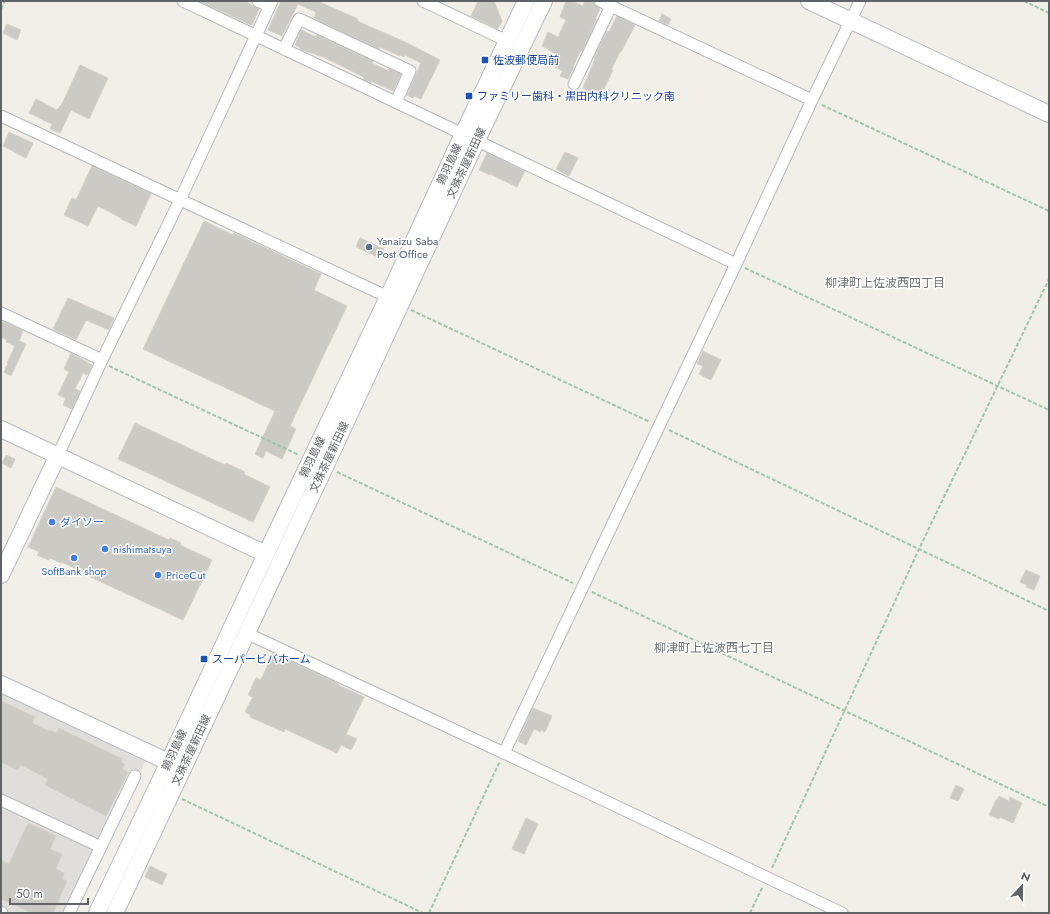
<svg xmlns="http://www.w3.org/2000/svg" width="1050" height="914" font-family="Jost,'Noto Sans JP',sans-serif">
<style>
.industrial{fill:#e0deda}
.building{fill:#cccac5;stroke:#d6d1c6}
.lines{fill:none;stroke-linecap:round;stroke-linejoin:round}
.street-casing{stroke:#b5b8bc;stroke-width:13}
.secondary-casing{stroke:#b6babf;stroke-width:18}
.path{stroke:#9cc7a9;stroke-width:2;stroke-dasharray:4 2;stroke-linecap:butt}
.street{stroke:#fff;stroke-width:11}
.secondary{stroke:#fff;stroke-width:16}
.transit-dot{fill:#1a4fb4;stroke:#fff;stroke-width:1.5}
.service-dot{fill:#5c6f8a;stroke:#fff;stroke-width:1.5}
.shop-dot{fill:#3f7fe0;stroke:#fff;stroke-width:1.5}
.labels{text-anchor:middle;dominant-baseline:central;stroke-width:3;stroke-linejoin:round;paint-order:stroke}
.transit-label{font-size:11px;fill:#164399;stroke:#fff;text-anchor:start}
.street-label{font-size:11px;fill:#5f6368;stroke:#fff}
.service-label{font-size:11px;fill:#4e5e75;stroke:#fff;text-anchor:start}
.shop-label{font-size:11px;fill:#366cbe;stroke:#fff;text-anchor:start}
.neighbourhood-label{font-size:12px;fill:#70757a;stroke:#fff}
</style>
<rect width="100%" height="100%" fill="#f1efe8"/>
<path class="industrial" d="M 1,688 L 147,757 L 75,913 L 1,913 Z"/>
<g class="building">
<path d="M 199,1 L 245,1 L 259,9 L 252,25 L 251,25 Z"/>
<path d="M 281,1 L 317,1 L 358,19 L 357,21 L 405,42 L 440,60 L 421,99 L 414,96 L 413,98 L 407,95 L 421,63 L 405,55 L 404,57 L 400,55 L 400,56 L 380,47 L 379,49 L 323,23 L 314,18 L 316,12 L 298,4 L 282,36 L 268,30 Z"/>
<path d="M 478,1 L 494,1 L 502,21 L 498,29 L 471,16 Z"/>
<path d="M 566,1 L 572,1 L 583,6 L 585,1 L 588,1 L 594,3 L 597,7 L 600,9 L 595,19 L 597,19 L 582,52 L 580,51 L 573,67 L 574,67 L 568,79 L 560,76 L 563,71 L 555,67 L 558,59 L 554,57 L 556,54 L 548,50 L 548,49 L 542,46 L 548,32 L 558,37 L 566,20 L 560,17 Z"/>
<path d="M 662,14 L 671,19 L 668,25 L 659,21 Z"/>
<path d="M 617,16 L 635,25 L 621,52 L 620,52 L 611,70 L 613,70 L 604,89 L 603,88 L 601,94 L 592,90 L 592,92 L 583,88 L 595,59 L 594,58 L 607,31 L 609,32 Z"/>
<path d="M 7,24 L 21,30 L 17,40 L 3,33 Z"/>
<path d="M 301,30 L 316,37 L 317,35 L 373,61 L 372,63 L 388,71 L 389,69 L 401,74 L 393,91 L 371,81 L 371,83 L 363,79 L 364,77 L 323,57 L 300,49 L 301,48 L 295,45 Z"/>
<path d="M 80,65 L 108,78 L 89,119 L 71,110 L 60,133 L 50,129 L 52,124 L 29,113 L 36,99 L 57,110 L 62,104 Z"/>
<path d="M 9,132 L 33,143 L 26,158 L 3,146 Z"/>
<path d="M 565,152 L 578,158 L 569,176 L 556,169 Z"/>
<path d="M 487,153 L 525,171 L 517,187 L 490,174 L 490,175 L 479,170 Z"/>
<path d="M 92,166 L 151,194 L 136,226 L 121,219 L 121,218 L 98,206 L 88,226 L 64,215 L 72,198 L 76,200 Z"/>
<path d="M 204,221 L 233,235 L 234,233 L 321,274 L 314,290 L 347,306 L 290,426 L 296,429 L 282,459 L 266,451 L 263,458 L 255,454 L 275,411 L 143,349 Z"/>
<path d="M 360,238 L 384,249 L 380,258 L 356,247 Z"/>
<path d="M 68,298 L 114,318 L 109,330 L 86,320 L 76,340 L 53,329 Z"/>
<path d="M 1,321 L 23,331 L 19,341 L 26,344 L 11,376 L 4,372 L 8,363 L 7,363 L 15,346 L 6,342 L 7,340 L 1,337 Z"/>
<path d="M 703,351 L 721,360 L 711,380 L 699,374 L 703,366 L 697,364 Z"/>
<path d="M 71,353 L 92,365 L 87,375 L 83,373 L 75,389 L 80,391 L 72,409 L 63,405 L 66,398 L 58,395 L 69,372 L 64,369 Z"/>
<path d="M 135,423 L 225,465 L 226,463 L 245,472 L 244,474 L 270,487 L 253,522 L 118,459 Z"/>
<path d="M 6,455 L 15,459 L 11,468 L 2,463 Z"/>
<path d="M 56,487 L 169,540 L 170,538 L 181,543 L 180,545 L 212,560 L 183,620 L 84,574 L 85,573 L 62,562 L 61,563 L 50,558 L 49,560 L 37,555 L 39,552 L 28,547 Z"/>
<path d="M 1026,570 L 1040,576 L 1034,590 L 1026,587 L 1027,585 L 1020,582 Z"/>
<path d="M 273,653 L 339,684 L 338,685 L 364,697 L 346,734 L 357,739 L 351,750 L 341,745 L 337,753 L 285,729 L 284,732 L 250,717 L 251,715 L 245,712 L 253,697 L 248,695 L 256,678 L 261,680 Z"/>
<path d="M 1,701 L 35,717 L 32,723 L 48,731 L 49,730 L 56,733 L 59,728 L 122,759 L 121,762 L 125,764 L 122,769 L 128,772 L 106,816 L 45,785 L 48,779 L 21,765 L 18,770 L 1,762 Z"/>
<path d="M 533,708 L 552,716 L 545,732 L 541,730 L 540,732 L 534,729 L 526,745 L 518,741 Z"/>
<path d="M 956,785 L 964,789 L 958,801 L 950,798 Z"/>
<path d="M 999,796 L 1009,801 L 1010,797 L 1022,803 L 1013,823 L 1000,817 L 999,819 L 989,815 L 996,800 L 997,800 Z"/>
<path d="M 526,818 L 538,824 L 524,854 L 512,849 Z"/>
<path d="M 28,823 L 56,836 L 50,849 L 62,854 L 56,869 L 64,873 L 62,879 L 67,881 L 53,913 L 32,913 L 1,899 L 1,860 L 9,864 Z"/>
<path d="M 150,866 L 167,874 L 162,885 L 145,877 Z"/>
</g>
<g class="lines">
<defs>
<g id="street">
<path d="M 183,1 L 736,264"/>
<path d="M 258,1 L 269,6"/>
<path d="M 423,1 L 507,41"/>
<path d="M 600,1 L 812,100"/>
<path d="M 284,49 L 299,19 L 410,71 L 396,102"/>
<path d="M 574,84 L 611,6"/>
<path d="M 1,116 L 388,297"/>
<path d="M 1,313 L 102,360"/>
<path d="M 58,455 L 102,360 L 180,200 L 272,1"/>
<path d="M 246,633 L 504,753 L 842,913"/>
<path d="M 504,753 L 736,264 L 812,100 L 860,1"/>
<path d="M 1,800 L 101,847"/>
<path d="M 1,912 L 2,913"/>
<path d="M 69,913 L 135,776"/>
</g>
<g id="secondary">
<path d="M 809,1 L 1049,114"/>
<path d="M 1,429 L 266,554"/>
<path d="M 1,575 L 58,455"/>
<path d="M 1,684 L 177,766"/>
<path d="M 97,913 L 157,787 L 266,554 L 388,297 L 463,134 L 526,1"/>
<path d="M 115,913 L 325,467 L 477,140 L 544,1"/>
</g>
</defs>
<use href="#street" class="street-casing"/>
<use href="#secondary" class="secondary-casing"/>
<g class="path">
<path d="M 1024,1 L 1049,13"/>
<path d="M 1,9 L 5,1"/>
<path d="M 822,105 L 1049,211"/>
<path d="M 745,268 L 1049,410"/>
<path d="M 411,310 L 650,422"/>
<path d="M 109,366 L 299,455"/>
<path d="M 669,430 L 1049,611"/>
<path d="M 337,472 L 573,583"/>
<path d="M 592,592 L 1049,807"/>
<path d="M 182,799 L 423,913"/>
<path d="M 772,868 L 919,549 L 1049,279"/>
<path d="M 429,913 L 500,761"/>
<path d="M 750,913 L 763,886"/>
</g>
<use href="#street" class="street"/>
<use href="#secondary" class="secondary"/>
</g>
<g class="transit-dot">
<rect x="481" y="56" width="8" height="8" rx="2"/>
<rect x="465" y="92" width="8" height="8" rx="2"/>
<rect x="200" y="655" width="8" height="8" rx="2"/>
</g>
<circle class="service-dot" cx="369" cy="247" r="4"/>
<g class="shop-dot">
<circle cx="52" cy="522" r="4"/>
<circle cx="105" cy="549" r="4"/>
<circle cx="74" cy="558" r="4"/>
<circle cx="158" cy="575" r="4"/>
</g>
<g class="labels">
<g class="transit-label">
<text x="493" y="60">佐波郵便局前</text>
<text x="477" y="96">ファミリー歯科・黒田内科クリニック南</text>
<text x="212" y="659">スーパービバホーム</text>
</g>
<g class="street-label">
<text transform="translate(466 163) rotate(-65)">文殊茶屋新田線</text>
<text transform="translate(449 164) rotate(-65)">鶉羽島線</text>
<text transform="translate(312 457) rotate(-64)">鶉羽島線</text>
<text transform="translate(329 457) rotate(-65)">文殊茶屋新田線</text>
<text transform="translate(174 750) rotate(-65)">鶉羽島線</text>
<text transform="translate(191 750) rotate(-65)">文殊茶屋新田線</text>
</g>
<g class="service-label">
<text x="377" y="241">Yanaizu Saba<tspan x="377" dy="13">Post Office</tspan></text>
</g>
<g class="shop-label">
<text x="60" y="522">ダイソー</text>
<text x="113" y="549">nishimatsuya</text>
<text x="74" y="571" text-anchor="middle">SoftBank shop</text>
<text x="166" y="575">PriceCut</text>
</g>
<g class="neighbourhood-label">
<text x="885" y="283">柳津町上佐波西四丁目</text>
<text x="714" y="648">柳津町上佐波西七丁目</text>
</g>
</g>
<rect width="1050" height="914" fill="none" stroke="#5f6368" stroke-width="4"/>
<g transform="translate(1022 886) rotate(22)" stroke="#ffffff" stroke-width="3" paint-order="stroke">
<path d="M0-3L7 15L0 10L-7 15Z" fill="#5f6368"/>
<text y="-6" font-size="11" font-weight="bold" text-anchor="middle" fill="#5f6368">N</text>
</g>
<path d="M10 898v6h78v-6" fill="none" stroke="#5f6368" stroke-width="2"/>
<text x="16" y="898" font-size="12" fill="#5f6368" stroke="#ffffff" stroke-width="3" paint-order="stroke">50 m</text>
</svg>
